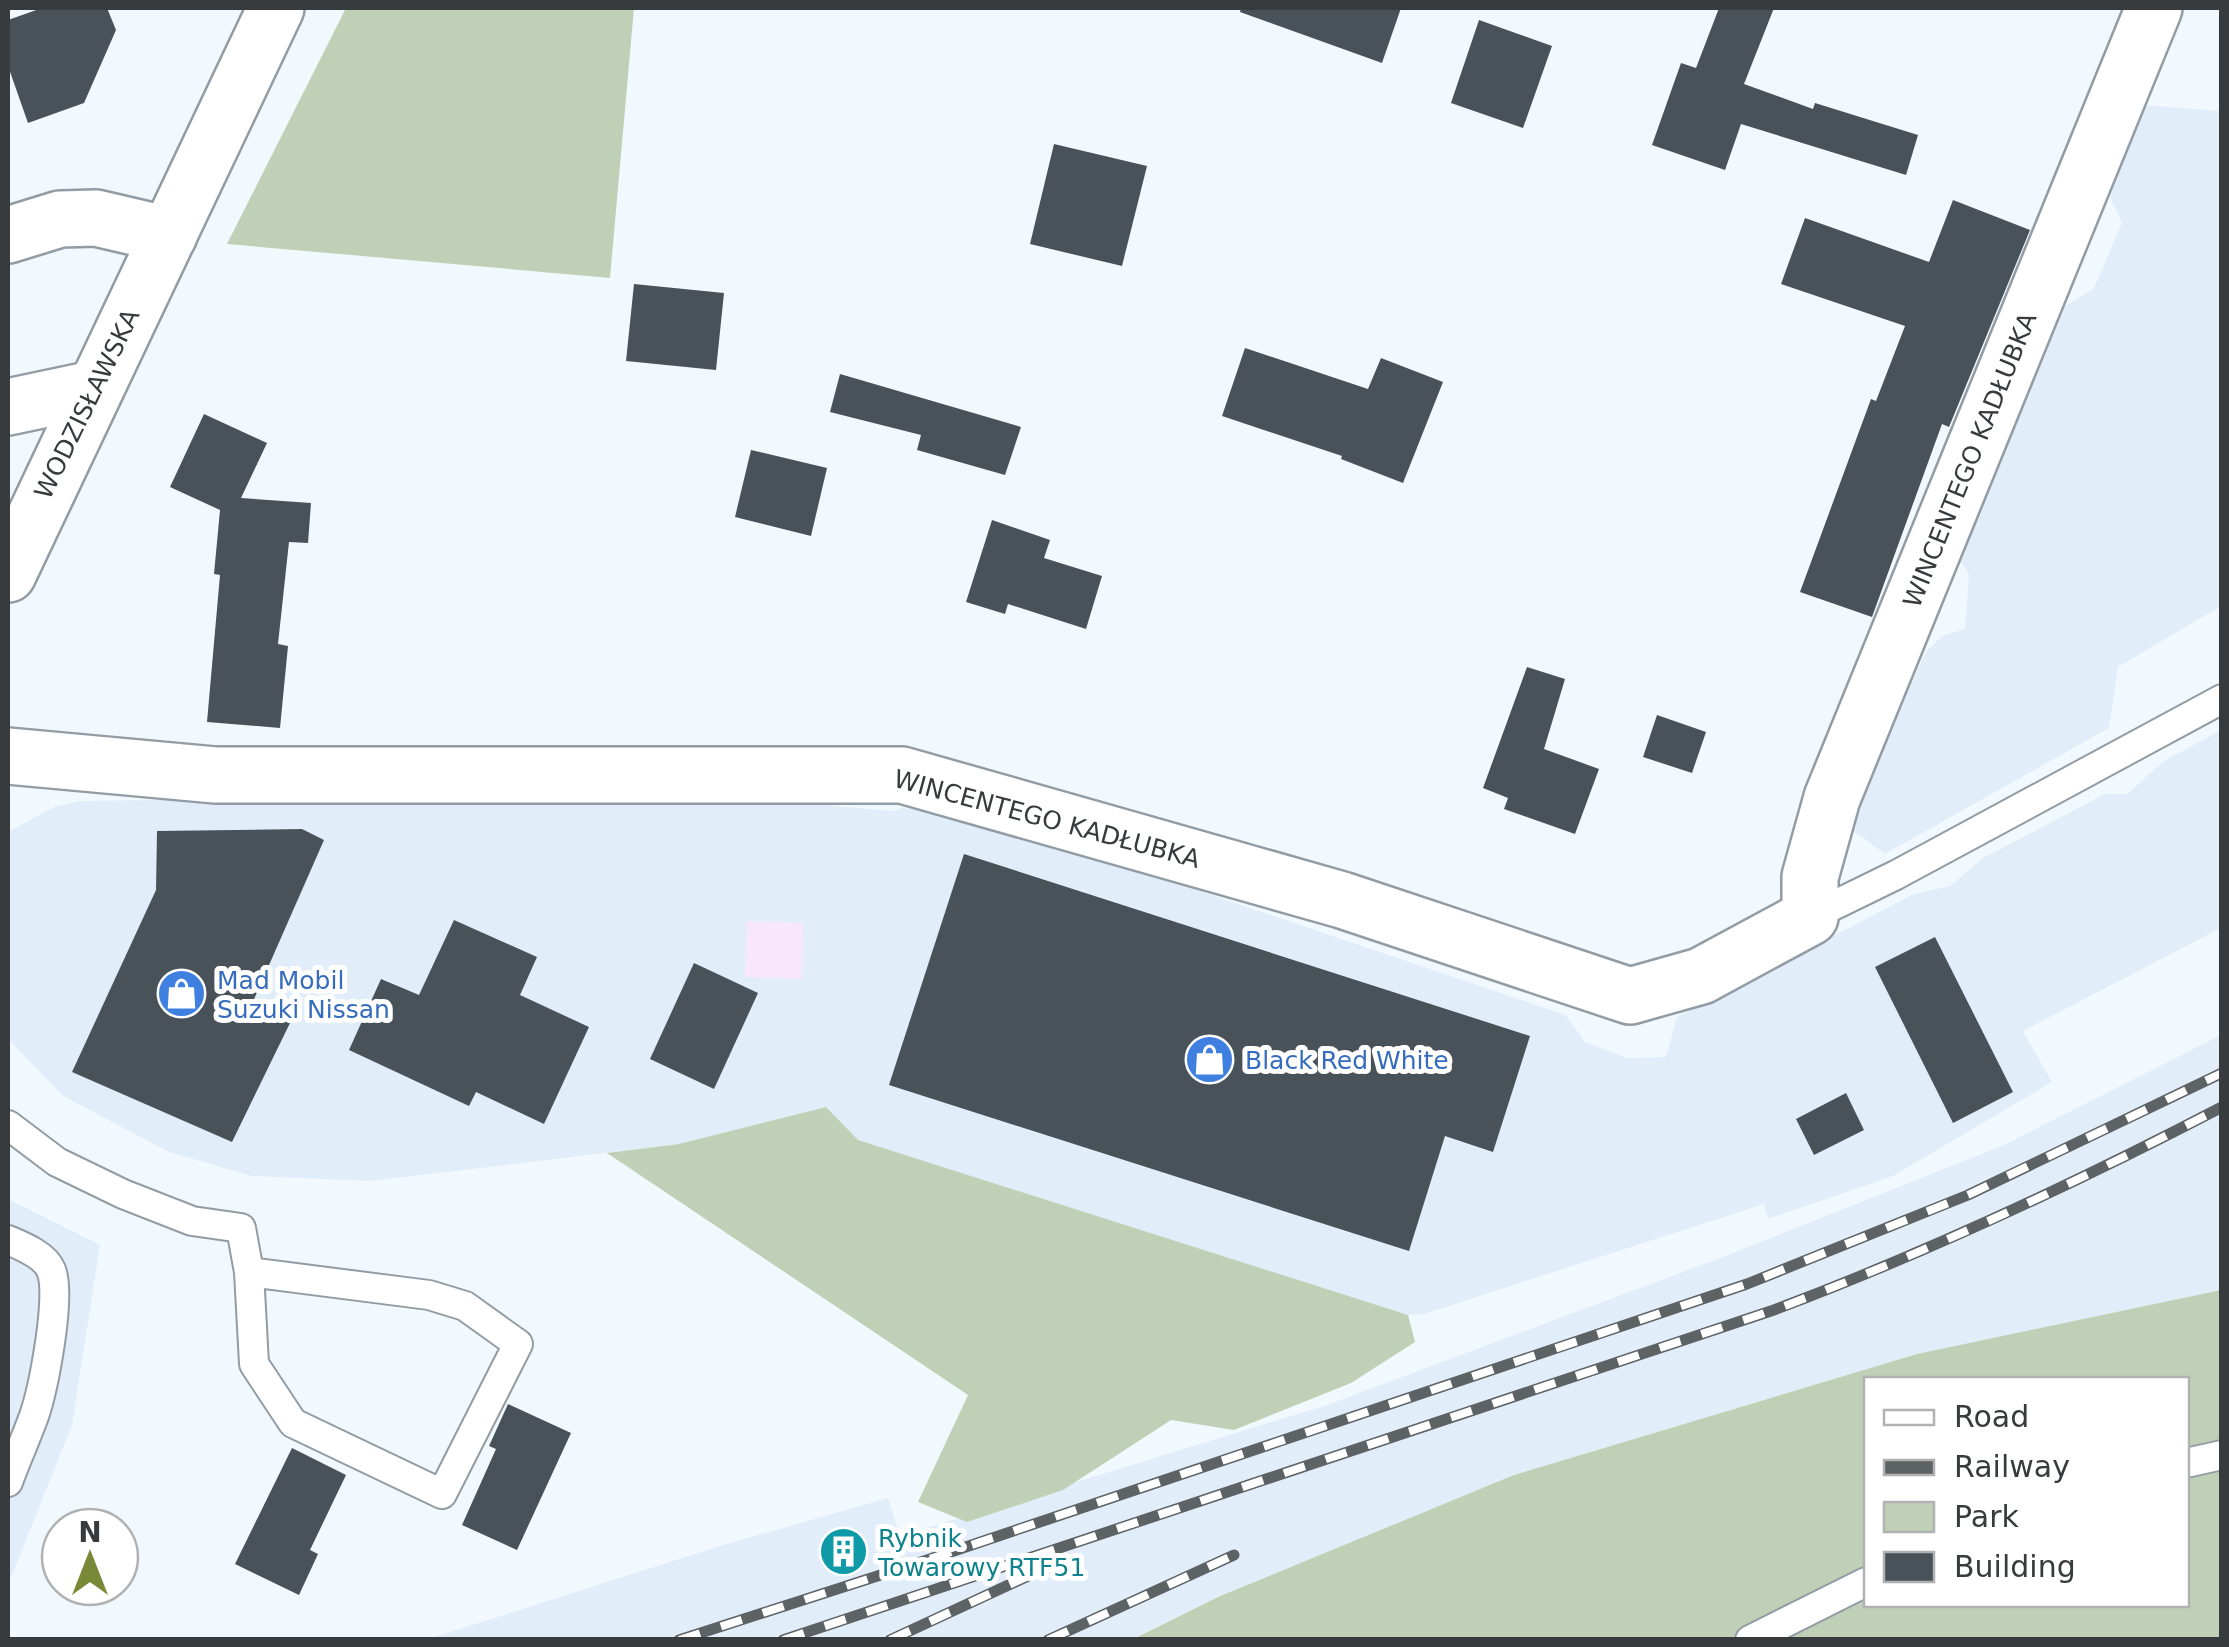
<svg xmlns="http://www.w3.org/2000/svg" width="2229" height="1647" font-family="'DejaVu Sans',sans-serif">
<style>
.built{fill:#e1eef9}
.industrial{fill:#f8e7fa}
.green{fill:#bfd0b6;fill-rule:evenodd}
.building{fill:#495259}
.lines{fill:none;stroke-linecap:round;stroke-linejoin:round}
.lane-casing{stroke:#929ca4;stroke-width:32}
.street-casing{stroke:#929ca4;stroke-width:60}
.primary-casing{stroke:#929ca4;stroke-width:60}
.lane{stroke:#fff;stroke-width:28}
.street{stroke:#fff;stroke-width:55}
.primary{stroke:#fff;stroke-width:55}
.rail-casing{stroke:#5d6265;stroke-width:11}
.rail{stroke:#fff;stroke-width:8;stroke-dasharray:22;stroke-linecap:butt}
.labels{text-anchor:middle;dominant-baseline:central;stroke-width:10;stroke-linejoin:round;paint-order:stroke}
.street-label{font-size:25px;fill:#373b3e;stroke:#fff}
.shop-label{font-size:25px;fill:#366cbe;stroke:#fff;text-anchor:start}
.culture-label{font-size:25px;fill:#0d838f;stroke:#fff;text-anchor:start}
</style>
<rect width="100%" height="100%" fill="#f2f9fe"/>
<g class="built">
<path d="M 2143,105 L 2221,111 L 2221,606 L 2118,667 L 2109,728 L 1885,854 L 1848,827 L 1852,806 L 1926,652 L 1942,636 L 1965,629 L 1969,574 L 1959,559 L 2060,309 L 2094,288 L 2122,223 L 2110,197 Z"/>
<path d="M 2221,730 L 2221,928 L 2023,1031 L 2052,1082 L 1893,1176 L 1768,1219 L 1764,1204 L 1424,1314 L 1408,1315 L 1370,1307 L 895,1153 L 858,1140 L 842,1129 L 826,1107 L 679,1144 L 498,1166 L 369,1181 L 252,1176 L 169,1152 L 63,1096 L 8,1039 L 8,832 L 54,807 L 79,801 L 220,799 L 808,798 L 834,806 L 894,811 L 901,808 L 955,811 L 972,814 L 1566,1015 L 1585,1042 L 1627,1058 L 1666,1057 L 1677,1017 L 1914,894 L 1950,886 L 1983,858 L 2105,794 L 2127,794 L 2164,761 Z"/>
<path d="M 2221,1035 L 2221,1290 L 1917,1354 L 1514,1475 L 1218,1597 L 1131,1639 L 425,1640 L 723,1545 L 888,1498 L 900,1536 L 1327,1405 L 1720,1258 L 2004,1145 Z"/>
<path d="M 8,1199 L 100,1245 L 72,1425 L 8,1585 Z"/>
</g>
<path class="industrial" d="M 747,921 L 803,923 L 802,979 L 745,977 Z"/>
<g class="green">
<path d="M 346,8 L 634,8 L 610,278 L 227,244 Z"/>
<path d="M 826,1107 L 858,1140 L 1408,1315 L 1415,1342 L 1351,1383 L 1234,1430 L 1171,1420 L 1063,1490 L 967,1522 L 918,1502 L 968,1395 L 607,1153 L 679,1144 Z"/>
<path d="M 2221,1290 L 2221,1639 L 1131,1640 L 1218,1597 L 1514,1475 L 1917,1354 ZM 1866,1380 L 2186,1380 L 2186,1604 L 1866,1604 Z"/>
</g>
<g class="building">
<path d="M 42,8 L 107,8 L 116,30 L 84,103 L 28,123 L 8,66 L 8,20 Z"/>
<path d="M 1241,8 L 1401,8 L 1382,63 L 1240,12 Z"/>
<path d="M 1719,8 L 1774,8 L 1744,84 L 1813,109 L 1815,103 L 1918,135 L 1906,175 L 1741,124 L 1725,170 L 1652,145 L 1681,63 L 1696,68 Z"/>
<path d="M 1479,20 L 1552,46 L 1523,128 L 1451,103 Z"/>
<path d="M 1054,144 L 1147,166 L 1122,266 L 1030,244 Z"/>
<path d="M 1953,200 L 2030,230 L 1949,427 L 1942,424 L 1872,617 L 1800,592 L 1871,399 L 1876,401 L 1905,326 L 1781,284 L 1805,218 L 1929,262 Z"/>
<path d="M 634,284 L 724,293 L 716,370 L 626,361 Z"/>
<path d="M 1245,348 L 1368,389 L 1381,358 L 1443,382 L 1403,483 L 1341,459 L 1342,456 L 1222,416 Z"/>
<path d="M 840,374 L 1021,427 L 1005,475 L 917,450 L 921,435 L 830,412 Z"/>
<path d="M 204,414 L 267,443 L 241,498 L 311,503 L 308,543 L 289,542 L 278,644 L 288,646 L 280,728 L 207,722 L 220,575 L 214,574 L 220,510 L 170,487 Z"/>
<path d="M 751,450 L 827,468 L 811,536 L 735,517 Z"/>
<path d="M 992,520 L 1050,540 L 1044,558 L 1102,576 L 1086,629 L 1008,604 L 1005,614 L 966,602 Z"/>
<path d="M 1527,667 L 1565,679 L 1544,749 L 1599,769 L 1575,834 L 1504,809 L 1508,798 L 1483,788 Z"/>
<path d="M 1657,715 L 1706,732 L 1692,773 L 1643,757 Z"/>
<path d="M 302,829 L 324,840 L 251,1006 L 290,1023 L 232,1142 L 72,1072 L 156,890 L 157,831 Z"/>
<path d="M 964,854 L 1530,1036 L 1493,1152 L 1445,1136 L 1409,1251 L 889,1085 Z"/>
<path d="M 454,920 L 537,957 L 520,995 L 589,1027 L 544,1124 L 476,1092 L 469,1106 L 349,1050 L 381,979 L 419,995 Z"/>
<path d="M 1935,937 L 2013,1092 L 1953,1123 L 1875,967 Z"/>
<path d="M 694,963 L 758,993 L 714,1089 L 650,1059 Z"/>
<path d="M 1846,1093 L 1864,1130 L 1814,1155 L 1796,1119 Z"/>
<path d="M 508,1404 L 571,1433 L 517,1550 L 462,1525 L 496,1449 L 489,1446 Z"/>
<path d="M 292,1448 L 346,1475 L 310,1550 L 318,1554 L 299,1595 L 235,1564 Z"/>
</g>
<g class="lines">
<defs>
<g id="lane">
<path d="M 1810,917 L 1896,875 L 2222,699"/>
<path d="M 8,1125 L 57,1162 L 123,1194 L 192,1221 L 241,1228 L 249,1272 L 254,1364 L 293,1423 L 442,1494 L 518,1344 L 465,1306 L 429,1295 L 249,1272"/>
<path d="M 8,1240 C 22,1246 45,1255 51,1270 C 62,1295 43,1390 34,1416 C 26,1438 16,1460 8,1482"/>
<path d="M 2186,1463 L 2222,1455"/>
<path d="M 1750,1640 L 1866,1582"/>
</g>
<g id="street">
<path d="M 8,235 L 60,219 L 96,218 L 169,235"/>
<path d="M 8,407 L 93,389"/>
<path d="M 8,756 L 215,775 L 902,775 L 1342,900 L 1630,996 L 1701,976 L 1810,917 L 1810,877 L 1832,798 L 2154,8"/>
</g>
<path id="primary" d="M 8,574 L 276,8"/>
</defs>
<use href="#lane" class="lane-casing"/>
<use href="#street" class="street-casing"/>
<use href="#primary" class="primary-casing"/>
<use href="#lane" class="lane"/>
<use href="#street" class="street"/>
<use href="#primary" class="primary"/>
<defs>
<g id="rail">
<path d="M 679,1640 L 927,1560 L 1747,1284 L 1968,1195 L 2222,1073"/>
<path d="M 783,1640 L 1774,1310 C 1928,1252 2076,1183 2222,1107"/>
<path d="M 890,1640 L 1054,1564"/>
<path d="M 1048,1640 L 1234,1555"/>
</g>
</defs>
<use href="#rail" class="rail-casing"/>
<use href="#rail" class="rail"/>
</g>
<defs>
<symbol id="shop-disc" viewBox="-11 -11 22 22"><circle r="9.5" fill="#3f7fe0" stroke="#fff"/><path d="M-5-2.5h2.3a2.7 3.5 0 0 1 5.4 0H5L5.5 6h-11ZM-1.5-2.5h3a1.5 2.3 0 0 0-3 0Z" fill="#fff"/></symbol>
<symbol id="building-disc" viewBox="-11 -11 22 22"><circle r="9.5" fill="#0f9aa8" stroke="#fff"/><path d="M-4-6H4V6H1V3H-1V6H-4ZM-2.5-4.3h1.7v1.8h-1.7ZM.8-4.3h1.7v1.8H.8ZM-2.5-1h1.7V.8h-1.7ZM.8-1h1.7V.8H.8Z" fill="#fff"/></symbol>
</defs>
<g fill-rule="evenodd">
<use href="#shop-disc" x="154" y="966" width="55" height="55"/>
<use href="#shop-disc" x="1182" y="1032" width="55" height="55"/>
<use href="#building-disc" x="816" y="1524" width="55" height="55"/>
</g>
<g class="labels">
<g class="street-label">
<text transform="translate(87 404) rotate(-64)">WODZISŁAWSKA</text>
<text transform="translate(1970 460) rotate(-68)">WINCENTEGO KADŁUBKA</text>
<text transform="translate(1047 819) rotate(15)">WINCENTEGO KADŁUBKA</text>
</g>
<g class="shop-label">
<text x="217" y="980">Mad Mobil<tspan x="217" dy="29">Suzuki Nissan</tspan></text>
<text x="1245" y="1060">Black Red White</text>
</g>
<g class="culture-label">
<text x="878" y="1538">Rybnik<tspan x="878" dy="29">Towarowy RTF51</tspan></text>
</g>
</g>
<rect width="2229" height="1647" fill="none" stroke="#373b3e" stroke-width="20"/>
<rect x="1864" y="1377" width="325" height="230" fill="#ffffff" stroke="#afb1b2" stroke-width="2.5"/>
<rect x="1884" y="1410" width="50" height="15" fill="#ffffff" stroke="#afb1b2" stroke-width="2.5"/>
<text x="1954" y="1427" font-size="30" fill="#373b3e">Road</text>
<rect x="1884" y="1460" width="50" height="15" fill="#5d6265" stroke="#afb1b2" stroke-width="2.5"/>
<text x="1954" y="1477" font-size="30" fill="#373b3e">Railway</text>
<rect x="1884" y="1502" width="50" height="30" fill="#bfd0b6" stroke="#afb1b2" stroke-width="2.5"/>
<text x="1954" y="1527" font-size="30" fill="#373b3e">Park</text>
<rect x="1884" y="1552" width="50" height="30" fill="#495259" stroke="#afb1b2" stroke-width="2.5"/>
<text x="1954" y="1577" font-size="30" fill="#373b3e">Building</text>
<g transform="translate(90 1557)"><circle r="48" fill="#ffffff" stroke="#afb1b2" stroke-width="2.5"/>
<path d="M0-8L18 38L0 25L-18 38Z" fill="#7a8937"/>
<text y="-15" font-size="28" font-weight="bold" text-anchor="middle" fill="#373b3e">N</text>
</g>
</svg>
